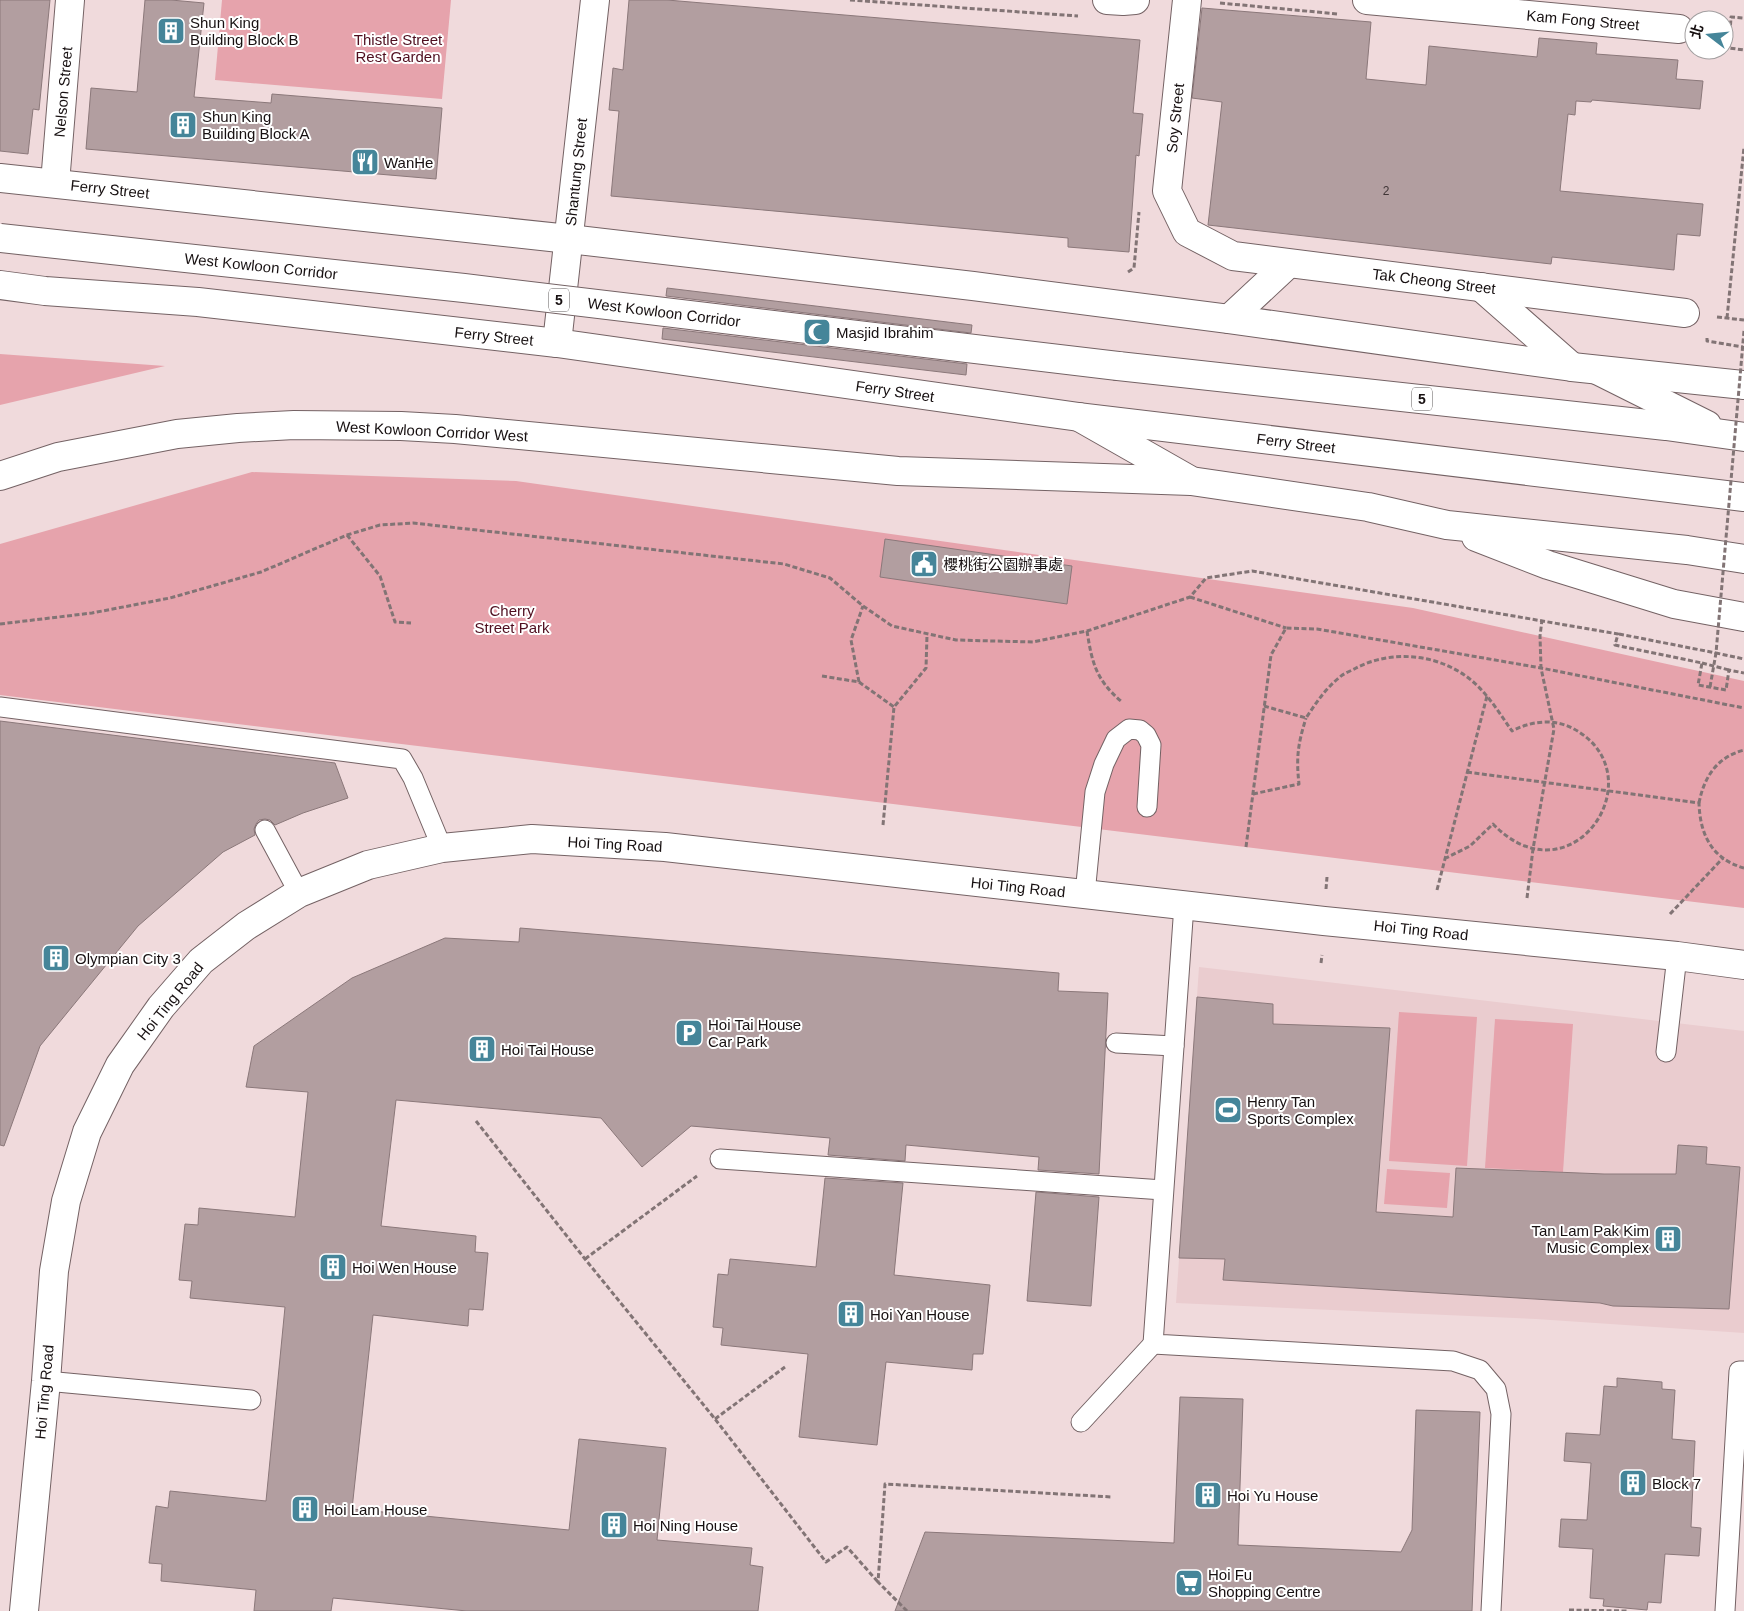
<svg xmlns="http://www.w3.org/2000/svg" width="1744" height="1611" font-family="Helvetica,'Noto Sans TC',sans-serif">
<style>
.built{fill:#eacccf}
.green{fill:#e6a3ac}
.building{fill:#b29ea0;stroke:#8b787a}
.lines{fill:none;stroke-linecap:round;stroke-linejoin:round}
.lane-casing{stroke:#746264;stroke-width:21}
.street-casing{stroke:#746264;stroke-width:30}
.secondary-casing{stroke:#746264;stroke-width:30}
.primary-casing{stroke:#746264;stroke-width:30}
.highway-casing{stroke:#746264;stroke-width:30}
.path{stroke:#827475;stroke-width:3;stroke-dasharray:5 2.5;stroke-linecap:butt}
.lane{stroke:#fff;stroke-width:19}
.street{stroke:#fff;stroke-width:28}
.secondary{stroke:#fff;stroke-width:28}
.primary{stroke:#fff;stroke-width:28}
.highway{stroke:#fff;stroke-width:28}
.highway-bridge-casing{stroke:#746264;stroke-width:30;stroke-linecap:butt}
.path-bridge{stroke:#827475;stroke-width:3;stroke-dasharray:5 2.5;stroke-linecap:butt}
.highway-bridge{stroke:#fff;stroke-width:28}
.labels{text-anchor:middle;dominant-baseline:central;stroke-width:4;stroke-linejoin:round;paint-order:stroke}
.number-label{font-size:12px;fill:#3e3435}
.shield{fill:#fff;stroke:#5d5858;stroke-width:1}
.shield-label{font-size:14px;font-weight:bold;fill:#171011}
.street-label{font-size:15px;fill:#171011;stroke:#fff}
.poi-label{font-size:15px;fill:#171011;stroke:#fff;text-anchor:start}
.park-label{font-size:15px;fill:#4f0e1f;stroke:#fff}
</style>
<rect width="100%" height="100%" fill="#f0dadc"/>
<path class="built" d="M 1199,967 L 1744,1031 L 1744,1333 L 1536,1319 L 1176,1303 Z"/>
<g class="green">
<path d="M 222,0 L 451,0 L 442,99 L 215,80 Z"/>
<path d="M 0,354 L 165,366 L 0,405 Z"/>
<path d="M 252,472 L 516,481 L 1413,608 L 1744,681 L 1744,908 L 0,695 L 0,544 Z"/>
<path d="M 1399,1012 L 1477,1017 L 1467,1166 L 1389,1161 Z"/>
<path d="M 1495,1019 L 1573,1024 L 1563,1172 L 1485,1168 Z"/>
<path d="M 1387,1169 L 1450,1173 L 1447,1208 L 1384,1204 Z"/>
</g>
<g class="building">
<path d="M 0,0 L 50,0 L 39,110 L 33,109 L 28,154 L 0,151 Z"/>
<path d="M 145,0 L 171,0 L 204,3 L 194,97 L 271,103 L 272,94 L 442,108 L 436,179 L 86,149 L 91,88 L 137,92 Z"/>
<path d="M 629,0 L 667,0 L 1140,40 L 1133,113 L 1143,114 L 1139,156 L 1136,155 L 1129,252 L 1068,247 L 1068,238 L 611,196 L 619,111 L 609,110 L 613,68 L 623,70 Z"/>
<path d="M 1202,8 L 1371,22 L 1366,79 L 1426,85 L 1429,46 L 1537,57 L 1539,38 L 1597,43 L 1596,54 L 1678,60 L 1676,79 L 1703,81 L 1700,109 L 1592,100 L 1591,102 L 1576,101 L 1575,115 L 1568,114 L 1560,191 L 1703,204 L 1700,236 L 1677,234 L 1674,270 L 1552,257 L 1551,264 L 1208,225 L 1222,102 L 1192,98 Z"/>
<path d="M 667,288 L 972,325 L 971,333 L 666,296 Z"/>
<path d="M 663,328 L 967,364 L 966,375 L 662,339 Z"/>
<path d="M 885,539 L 1072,566 L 1067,604 L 880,577 Z"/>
<path d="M 0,721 L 335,763 L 348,798 L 303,813 L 275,825 L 270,820 L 265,819 L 259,820 L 256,824 L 254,829 L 255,835 L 223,852 L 138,926 L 40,1046 L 4,1146 L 0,1145 Z"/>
<path d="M 520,928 L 1059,973 L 1058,991 L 1108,993 L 1099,1174 L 1038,1170 L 1039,1157 L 906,1145 L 905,1161 L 828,1155 L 830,1138 L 691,1126 L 642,1167 L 601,1118 L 396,1100 L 381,1226 L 476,1236 L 475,1252 L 488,1253 L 483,1310 L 469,1309 L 468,1326 L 373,1315 L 352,1509 L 569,1530 L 579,1439 L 666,1448 L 657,1540 L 752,1548 L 750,1565 L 763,1567 L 758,1611 L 467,1611 L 333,1598 L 331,1611 L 254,1611 L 256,1590 L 161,1581 L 162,1564 L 149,1563 L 156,1506 L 168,1508 L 170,1491 L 266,1501 L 285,1307 L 190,1298 L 192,1281 L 179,1280 L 185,1224 L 198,1225 L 199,1208 L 295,1217 L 308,1092 L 246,1087 L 254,1046 L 352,978 L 445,938 L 519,942 Z"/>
<path d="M 1197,997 L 1273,1004 L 1273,1024 L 1390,1028 L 1376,1212 L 1453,1217 L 1456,1168 L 1604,1174 L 1676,1174 L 1678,1145 L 1707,1147 L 1706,1164 L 1740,1167 L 1729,1309 L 1613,1306 L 1600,1303 L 1223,1280 L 1225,1259 L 1179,1258 Z"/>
<path d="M 825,1178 L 903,1183 L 894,1275 L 990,1285 L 983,1354 L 973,1354 L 972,1370 L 886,1362 L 877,1445 L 799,1437 L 808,1354 L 721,1345 L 723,1328 L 713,1327 L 718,1274 L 728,1275 L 730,1259 L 816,1267 Z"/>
<path d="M 1036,1192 L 1099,1197 L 1091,1306 L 1027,1301 Z"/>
<path d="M 1617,1378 L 1662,1382 L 1662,1389 L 1675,1390 L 1672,1439 L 1695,1441 L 1691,1527 L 1701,1528 L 1699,1556 L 1665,1554 L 1661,1603 L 1648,1602 L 1647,1610 L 1603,1606 L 1604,1599 L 1590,1598 L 1593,1549 L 1559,1547 L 1561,1519 L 1587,1520 L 1591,1463 L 1564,1461 L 1566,1433 L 1600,1435 L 1604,1386 L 1617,1387 Z"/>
<path d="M 1180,1397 L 1243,1399 L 1238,1545 L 1401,1552 L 1412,1530 L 1416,1410 L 1480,1412 L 1472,1611 L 895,1611 L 925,1532 L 1174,1543 Z"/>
</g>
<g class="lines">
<defs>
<g id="lane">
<path d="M 0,707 L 402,759 L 413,778 L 442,848"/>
<path d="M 265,830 L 299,893"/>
<path d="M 1085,894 L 1095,792 L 1104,764 L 1116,739 L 1129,729 L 1140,730 L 1146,735 L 1151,745 L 1147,807"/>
<path d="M 1184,905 L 1153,1344 L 1453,1361 L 1480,1370 L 1496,1389 L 1501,1414 L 1491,1611"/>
<path d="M 1116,1043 L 1174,1046"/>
<path d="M 1666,1052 L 1677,956"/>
<path d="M 720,1159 L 1163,1190"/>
<path d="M 46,1381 L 251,1400"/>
<path d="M 1081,1422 L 1153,1344"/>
<path d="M 1725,1611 L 1739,1371 L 1744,1371"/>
</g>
<g id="street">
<path d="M 1107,0 L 1123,1 L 1135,0"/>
<path d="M 1187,0 L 1167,191 L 1187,232 L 1233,256 L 1685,313"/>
<path d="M 1367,0 L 1679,29"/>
<path d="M 55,183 L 70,0"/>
<path d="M 24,1611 L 46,1381 L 54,1271 L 66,1201 L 87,1132 L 120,1065 L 161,1007 L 201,961 L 246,926 L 299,893 L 368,865 L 442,848 L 532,839 L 665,847 L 1324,921 L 1677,956 L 1744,965"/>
</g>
<path id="secondary" d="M 557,343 L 595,0"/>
<g id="primary">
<path d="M 0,178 L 569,239 L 973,286 L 1229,319 L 1572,367 L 1744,385"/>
<path d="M 0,285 L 45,291 L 198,302 L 557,343 L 1079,417 L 1744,497"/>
<path d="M 1481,287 L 1572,367"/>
<path d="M 1229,319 L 1288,264"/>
</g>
<g id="highway">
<path d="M 1118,366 L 1666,426 L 1744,437"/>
<path d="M 1597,370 L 1707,425"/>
<path d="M 1079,417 L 1188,479"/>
<path d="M 0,476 L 58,457 L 177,434 L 238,428 L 294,425 L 401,426 L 455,429 L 898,471 L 1191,481 L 1368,507 L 1447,525 L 1687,550 L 1744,559"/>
<path d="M 1476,537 L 1548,565 L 1674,604 L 1744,617"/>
</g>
</defs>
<use href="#lane" class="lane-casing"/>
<use href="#street" class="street-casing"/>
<use href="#secondary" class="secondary-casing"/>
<use href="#primary" class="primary-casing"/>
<use href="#highway" class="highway-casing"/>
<g class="path">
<path d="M 850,0 L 1078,16"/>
<path d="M 1220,3 L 1338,14"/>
<path d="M 1724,33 L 1730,33 L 1729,48 L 1744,50"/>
<path d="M 1730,33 L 1731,17 L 1744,18"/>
<path d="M 1128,272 L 1134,268 L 1139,212"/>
<path d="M 1717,317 L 1744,320"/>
<path d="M 1727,318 L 1744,147"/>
<path d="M 1707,338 L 1707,341 L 1743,347"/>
<path d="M 347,535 L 380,576 L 395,622 L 411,623"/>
<path d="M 1190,597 L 1286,628"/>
<path d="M 0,624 L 92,613 L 170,598 L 261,572 L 347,535 L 380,525 L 413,523 L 784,564 L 830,578 L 863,606 L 892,626 L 956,640 L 1033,642 L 1087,631 L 1190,597 L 1206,578 L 1252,571 L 1618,634 L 1615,645 L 1702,663 L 1698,685 L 1726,690 L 1729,670 L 1744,673"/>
<path d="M 1087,631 C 1092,663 1096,680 1122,702"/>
<path d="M 1619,634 L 1716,653"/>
<path d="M 1702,663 L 1729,670"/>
<path d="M 822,676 L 859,682 L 894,707"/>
<path d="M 859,682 L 851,640 L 863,606"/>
<path d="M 1264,706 L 1306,718 C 1316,703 1325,689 1340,677 C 1344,673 1351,671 1356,668 C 1393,649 1439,654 1471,680 C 1488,694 1500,714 1512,731 C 1531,721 1554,718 1574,729 C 1658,775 1572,905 1493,824 L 1470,846 L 1446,858"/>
<path d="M 1467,772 L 1699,803 C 1700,835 1712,859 1744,868"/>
<path d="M 1253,794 L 1299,784 C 1296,757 1298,744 1306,718"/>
<path d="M 1699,803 C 1704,777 1717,757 1744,750"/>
<path d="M 883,825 L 894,707 L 926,668 L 927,635"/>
<path d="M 1246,847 L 1271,655 L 1286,628 L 1317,629 L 1541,668 L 1744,708"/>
<path d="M 1326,889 L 1327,877"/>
<path d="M 1437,890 L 1487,696"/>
<path d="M 1527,898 L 1533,849 L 1554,729 L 1541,668 L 1540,636 L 1542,620"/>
<path d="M 1670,914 L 1723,858"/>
<path d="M 1321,963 L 1322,955"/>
<path d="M 476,1121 L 585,1259 L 715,1419 L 826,1562 L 847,1547 L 878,1582"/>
<path d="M 585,1259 L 697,1176"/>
<path d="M 715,1419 L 785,1367"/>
<path d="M 1569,1610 L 1628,1611"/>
<path d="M 907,1611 L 878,1582 L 885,1484 L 1112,1497"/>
</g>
<use href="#lane" class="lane"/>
<use href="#street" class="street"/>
<use href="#secondary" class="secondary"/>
<use href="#primary" class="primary"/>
<use href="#highway" class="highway"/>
<defs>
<path id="highway-bridge" d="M 0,238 L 464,288 L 1118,366"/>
</defs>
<use href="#highway-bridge" class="highway-bridge-casing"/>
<g class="path-bridge">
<path d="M 1744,331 L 1716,653 L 1744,659"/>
<path d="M 1710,687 L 1716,653"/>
</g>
<use href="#highway-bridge" class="highway-bridge"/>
</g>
<defs>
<symbol id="building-square" viewBox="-11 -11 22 22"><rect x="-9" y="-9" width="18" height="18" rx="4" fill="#458599" stroke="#fff"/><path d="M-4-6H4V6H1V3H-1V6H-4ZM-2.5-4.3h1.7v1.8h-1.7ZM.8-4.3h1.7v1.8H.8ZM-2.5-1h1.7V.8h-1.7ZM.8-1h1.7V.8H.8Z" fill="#fff"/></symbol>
<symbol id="restaurant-square" viewBox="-11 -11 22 22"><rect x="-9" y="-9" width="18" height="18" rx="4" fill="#458599" stroke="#fff"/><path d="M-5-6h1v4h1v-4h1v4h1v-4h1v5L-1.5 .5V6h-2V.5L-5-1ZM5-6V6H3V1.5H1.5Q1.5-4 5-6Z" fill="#fff"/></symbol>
<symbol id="mosque-square" viewBox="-11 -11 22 22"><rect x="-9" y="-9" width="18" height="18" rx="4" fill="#458599" stroke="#fff"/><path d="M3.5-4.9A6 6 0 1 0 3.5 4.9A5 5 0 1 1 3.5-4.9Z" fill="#fff"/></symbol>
<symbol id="civic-square" viewBox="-11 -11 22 22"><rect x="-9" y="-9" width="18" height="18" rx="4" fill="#458599" stroke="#fff"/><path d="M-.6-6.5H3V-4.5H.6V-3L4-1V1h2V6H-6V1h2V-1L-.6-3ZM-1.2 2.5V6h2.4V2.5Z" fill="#fff"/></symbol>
<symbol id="parking-square" viewBox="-11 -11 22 22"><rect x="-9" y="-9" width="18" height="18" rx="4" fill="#458599" stroke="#fff"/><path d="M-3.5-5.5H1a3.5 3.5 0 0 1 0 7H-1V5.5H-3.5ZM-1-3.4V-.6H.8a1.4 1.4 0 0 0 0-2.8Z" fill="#fff"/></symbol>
<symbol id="stadium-square" viewBox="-11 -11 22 22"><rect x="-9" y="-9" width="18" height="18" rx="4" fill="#458599" stroke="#fff"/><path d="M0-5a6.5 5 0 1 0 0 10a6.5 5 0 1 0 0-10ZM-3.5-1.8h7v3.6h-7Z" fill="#fff"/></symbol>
<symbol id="supermarket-square" viewBox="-11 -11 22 22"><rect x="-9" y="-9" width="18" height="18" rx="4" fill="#458599" stroke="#fff"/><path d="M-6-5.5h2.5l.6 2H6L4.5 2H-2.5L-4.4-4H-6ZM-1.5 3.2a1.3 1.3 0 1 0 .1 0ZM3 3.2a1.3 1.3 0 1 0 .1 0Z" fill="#fff"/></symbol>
</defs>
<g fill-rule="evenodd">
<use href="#building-square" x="155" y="15" width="32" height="32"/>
<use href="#building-square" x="167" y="109" width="32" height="32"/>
<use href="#restaurant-square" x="349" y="146" width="32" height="32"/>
<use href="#mosque-square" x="801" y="316" width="32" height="32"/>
<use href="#civic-square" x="908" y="548" width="32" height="32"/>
<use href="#building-square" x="40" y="942" width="32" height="32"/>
<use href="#parking-square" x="673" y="1017" width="32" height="32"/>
<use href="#building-square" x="466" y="1033" width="32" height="32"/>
<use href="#stadium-square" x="1212" y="1094" width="32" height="32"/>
<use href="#building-square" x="1652" y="1223" width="32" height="32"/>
<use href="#building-square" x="317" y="1251" width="32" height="32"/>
<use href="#building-square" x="835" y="1298" width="32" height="32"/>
<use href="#building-square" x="1617" y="1467" width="32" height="32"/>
<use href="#building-square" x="1192" y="1479" width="32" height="32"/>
<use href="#building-square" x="289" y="1493" width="32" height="32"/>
<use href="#building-square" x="598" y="1509" width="32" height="32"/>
<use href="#supermarket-square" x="1173" y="1567" width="32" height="32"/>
</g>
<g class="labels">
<g class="number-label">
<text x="1386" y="191">2</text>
</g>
<g class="shield">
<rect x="549" y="288.5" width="20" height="23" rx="4"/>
<rect x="1412" y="387.5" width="20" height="23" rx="4"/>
</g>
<g class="shield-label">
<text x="559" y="300">5</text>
<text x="1422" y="399">5</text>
</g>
<g class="street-label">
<text transform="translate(1583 20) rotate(5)">Kam Fong Street</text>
<text transform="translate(63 92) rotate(-85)">Nelson Street</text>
<text transform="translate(1175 118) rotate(-84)">Soy Street</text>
<text transform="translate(576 172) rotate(-84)">Shantung Street</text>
<text transform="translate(110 189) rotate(6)">Ferry Street</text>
<text transform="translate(261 266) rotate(6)">West Kowloon Corridor</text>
<text transform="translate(1434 281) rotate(7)">Tak Cheong Street</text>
<text transform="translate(664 312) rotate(7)">West Kowloon Corridor</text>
<text transform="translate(494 336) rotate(6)">Ferry Street</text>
<text transform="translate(895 391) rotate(8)">Ferry Street</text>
<text transform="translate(432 431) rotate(3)">West Kowloon Corridor West</text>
<text transform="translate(1296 443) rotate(7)">Ferry Street</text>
<text transform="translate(615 844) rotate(3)">Hoi Ting Road</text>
<text transform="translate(1018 887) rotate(6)">Hoi Ting Road</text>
<text transform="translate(1421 930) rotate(6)">Hoi Ting Road</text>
<text transform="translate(170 1001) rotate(-51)">Hoi Ting Road</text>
<text transform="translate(44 1392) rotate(-85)">Hoi Ting Road</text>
</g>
<g class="poi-label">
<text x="190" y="22">Shun King<tspan x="190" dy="17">Building Block B</tspan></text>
<text x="202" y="116">Shun King<tspan x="202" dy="17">Building Block A</tspan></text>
<text x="384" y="162">WanHe</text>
<text x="836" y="332">Masjid Ibrahim</text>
<text x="943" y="564">櫻桃街公園辦事處</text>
<text x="75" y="958">Olympian City 3</text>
<text x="708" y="1024">Hoi Tai House<tspan x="708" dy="17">Car Park</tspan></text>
<text x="501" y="1049">Hoi Tai House</text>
<text x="1247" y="1101">Henry Tan<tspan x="1247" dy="17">Sports Complex</tspan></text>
<text x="1649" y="1230" text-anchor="end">Tan Lam Pak Kim<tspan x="1649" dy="17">Music Complex</tspan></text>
<text x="352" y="1267">Hoi Wen House</text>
<text x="870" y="1314">Hoi Yan House</text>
<text x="1652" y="1483">Block 7</text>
<text x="1227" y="1495">Hoi Yu House</text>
<text x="324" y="1509">Hoi Lam House</text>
<text x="633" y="1525">Hoi Ning House</text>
<text x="1208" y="1574">Hoi Fu<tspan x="1208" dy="17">Shopping Centre</tspan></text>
</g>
<g class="park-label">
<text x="398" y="39">Thistle Street<tspan x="398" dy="17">Rest Garden</tspan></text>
<text x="512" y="610">Cherry<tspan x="512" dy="17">Street Park</tspan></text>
</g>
</g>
<g transform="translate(1709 35) rotate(286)"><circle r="24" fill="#ffffff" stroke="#a29fa0"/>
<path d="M0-4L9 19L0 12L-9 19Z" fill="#458599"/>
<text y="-8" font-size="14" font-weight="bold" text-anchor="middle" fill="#171011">北</text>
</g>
</svg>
